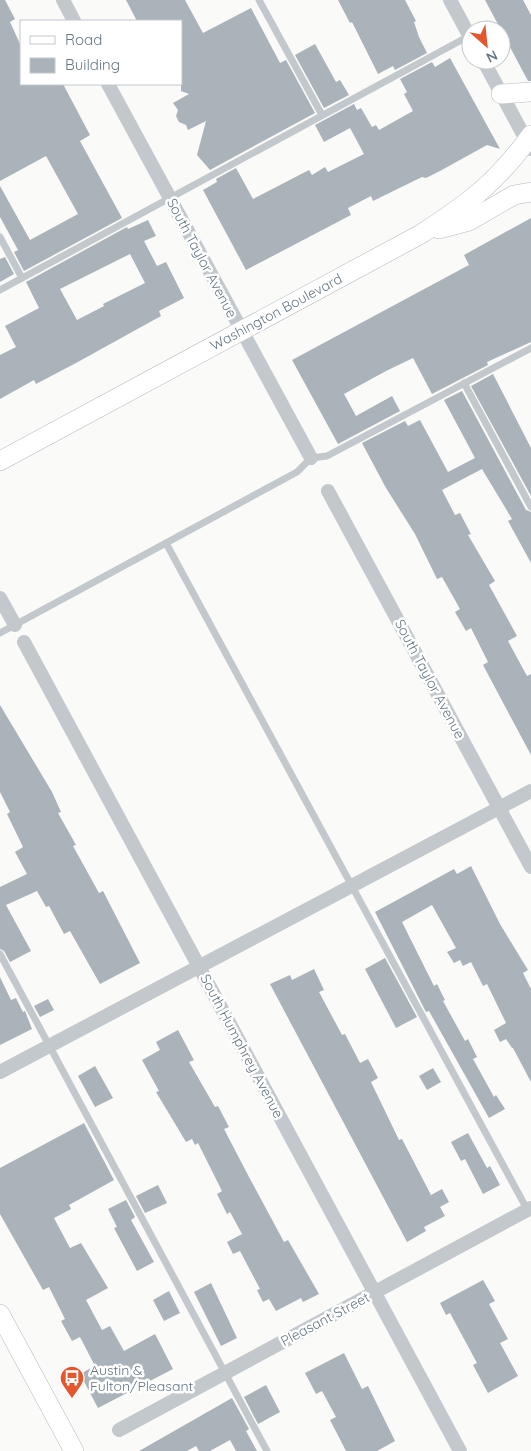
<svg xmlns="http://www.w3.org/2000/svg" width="531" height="1451" font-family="Quicksand,sans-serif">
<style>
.building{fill:#aab3b9;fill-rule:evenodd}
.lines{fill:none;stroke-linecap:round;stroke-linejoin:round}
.secondary-casing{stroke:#b3babf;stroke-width:20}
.lane{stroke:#c3c8cc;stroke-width:7}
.street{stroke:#c3c8cc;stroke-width:14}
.secondary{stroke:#fff;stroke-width:19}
.labels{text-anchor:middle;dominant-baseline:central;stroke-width:5;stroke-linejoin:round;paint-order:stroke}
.street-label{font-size:14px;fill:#657683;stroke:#fff}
.poi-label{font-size:14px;fill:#657683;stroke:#fff;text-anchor:start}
</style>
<rect width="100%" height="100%" fill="#fafaf8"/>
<g class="building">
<path d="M 0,0 L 5,0 L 15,19 L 10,22 L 21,46 L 21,84 L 63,84 L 90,135 L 80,141 L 122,218 L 24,271 L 14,252 L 18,250 L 0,217 L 0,186 L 30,240 L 78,214 L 46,156 L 0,181 Z"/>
<path d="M 126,0 L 185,0 L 203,33 L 251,8 L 280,63 L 286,60 L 315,113 L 210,170 L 197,155 L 206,121 L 188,130 L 186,125 L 179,122 L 176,116 L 178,110 L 173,103 L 189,94 L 181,91 L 181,21 L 137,21 Z"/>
<path d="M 338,0 L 405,0 L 416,21 L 414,22 L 419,37 L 427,53 L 395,70 L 393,66 L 378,74 L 352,22 L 350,23 Z"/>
<path d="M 485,0 L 523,0 L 531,15 L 531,81 L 528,81 Z"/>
<path d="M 315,44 L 336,82 L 340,80 L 349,95 L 324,108 L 295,55 Z"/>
<path d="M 450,58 L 500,149 L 487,145 L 440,171 L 426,178 L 422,177 L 373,201 L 371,196 L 348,208 L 351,215 L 246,270 L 203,190 L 217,182 L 216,179 L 236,168 L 253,199 L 309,170 L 312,175 L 325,167 L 328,172 L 364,154 L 350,128 L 324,142 L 315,125 L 354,104 L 357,110 L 361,108 L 372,127 L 376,125 L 379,130 L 413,111 L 404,94 L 407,92 L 400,79 L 432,62 L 435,67 Z"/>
<path d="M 531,218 L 531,342 L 487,362 L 488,365 L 432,394 L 413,358 L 386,371 L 344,394 L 356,416 L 392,396 L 400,411 L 338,444 L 292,360 L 469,265 L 464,255 Z"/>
<path d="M 148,220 L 156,236 L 144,241 L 157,266 L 166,262 L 184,298 L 159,311 L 161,316 L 76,363 L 36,384 L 34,380 L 0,399 L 0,355 L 16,347 L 5,326 L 39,308 L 26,282 L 127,227 L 128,229 ZM 130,254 L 145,283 L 103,304 L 104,306 L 77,320 L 60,289 Z"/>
<path d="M 5,257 L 14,274 L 0,282 L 0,259 Z"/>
<path d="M 493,374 L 531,448 L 531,496 L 471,386 Z"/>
<path d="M 462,391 L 526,510 L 531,512 L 531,563 L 508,521 L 512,519 L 482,469 L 442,490 L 455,515 L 460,513 L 471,534 L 468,535 L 495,581 L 489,585 L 517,636 L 508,641 L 527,676 L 531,674 L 531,755 L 483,665 L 488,662 L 471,628 L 466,631 L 455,612 L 460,609 L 442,577 L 437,579 L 415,534 L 386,488 L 362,443 L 405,421 L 408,426 L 420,420 L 448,472 L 475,458 L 444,400 Z"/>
<path d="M 0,705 L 52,792 L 61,812 L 58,813 L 76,845 L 73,846 L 99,893 L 103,891 L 140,963 L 100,984 L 70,931 L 64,934 L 49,906 L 46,907 L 37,891 L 6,905 L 31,951 L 10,962 L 4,951 L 0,949 L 0,887 L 27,874 L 15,852 L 23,847 L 7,814 L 10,812 L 0,792 Z"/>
<path d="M 471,866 L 500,924 L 528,970 L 523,973 L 531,989 L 531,1082 L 513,1048 L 512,1048 L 506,1039 L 500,1042 L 494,1030 L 506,1023 L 487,984 L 483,986 L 471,962 L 463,966 L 460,960 L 454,963 L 447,952 L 456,948 L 432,905 L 402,922 L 434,986 L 437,984 L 445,1000 L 443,1001 L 465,1041 L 468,1039 L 477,1057 L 473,1059 L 494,1097 L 496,1095 L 505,1109 L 489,1118 L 429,1011 L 426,1012 L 375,912 L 454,869 L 457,874 Z"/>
<path d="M 385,958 L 417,1017 L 396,1028 L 365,969 Z"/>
<path d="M 314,969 L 324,990 L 319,992 L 342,1035 L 345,1034 L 360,1063 L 368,1059 L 378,1078 L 371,1082 L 399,1140 L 402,1139 L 431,1195 L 442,1189 L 449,1202 L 440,1207 L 445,1216 L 424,1227 L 426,1231 L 407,1242 L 270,984 L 290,975 L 292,980 Z"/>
<path d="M 0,977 L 11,1000 L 16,998 L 23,1012 L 25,1011 L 32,1029 L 0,1045 Z"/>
<path d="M 48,999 L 54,1010 L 40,1017 L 34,1006 Z"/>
<path d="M 178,1030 L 194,1060 L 189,1062 L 215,1107 L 218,1106 L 229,1127 L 224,1129 L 249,1177 L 284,1242 L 288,1240 L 319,1294 L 303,1302 L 301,1298 L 276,1311 L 269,1299 L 263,1302 L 257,1290 L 260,1289 L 240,1251 L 233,1254 L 227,1242 L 242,1234 L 230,1212 L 227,1214 L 217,1194 L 222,1191 L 198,1143 L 195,1145 L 192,1139 L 186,1142 L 156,1092 L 159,1091 L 142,1060 L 160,1050 L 156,1042 Z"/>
<path d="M 95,1066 L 113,1098 L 95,1107 L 78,1076 Z"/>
<path d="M 433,1068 L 441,1082 L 427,1090 L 419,1076 Z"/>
<path d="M 84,1123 L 114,1180 L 69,1205 L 71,1209 L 54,1218 L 70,1248 L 81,1243 L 108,1288 L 86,1300 L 102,1330 L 110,1326 L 124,1351 L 155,1334 L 173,1369 L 98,1408 L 80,1374 L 95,1366 L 80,1337 L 72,1341 L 61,1321 L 65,1319 L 49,1287 L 43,1290 L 0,1214 L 0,1168 Z"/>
<path d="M 468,1133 L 487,1168 L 490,1166 L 500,1185 L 483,1194 L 465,1159 L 461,1161 L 451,1142 Z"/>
<path d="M 158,1185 L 167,1203 L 145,1213 L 136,1196 Z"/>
<path d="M 126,1200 L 135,1217 L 131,1220 L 154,1262 L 137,1271 L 114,1228 L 117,1227 L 108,1209 Z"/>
<path d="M 483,1280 L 495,1301 L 489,1304 L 508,1339 L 500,1343 L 518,1376 L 488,1393 L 473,1365 L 477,1363 L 450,1313 L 446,1315 L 440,1303 Z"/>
<path d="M 211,1283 L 237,1338 L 221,1346 L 194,1292 Z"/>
<path d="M 169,1291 L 180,1313 L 164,1321 L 153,1300 Z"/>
<path d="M 344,1353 L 362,1389 L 368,1386 L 395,1441 L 377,1451 L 346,1451 L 330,1420 L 336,1417 L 322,1391 L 316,1394 L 305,1373 Z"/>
<path d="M 266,1385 L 280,1412 L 258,1424 L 244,1397 Z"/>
<path d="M 232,1398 L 249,1429 L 246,1431 L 257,1451 L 236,1451 L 230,1440 L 210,1451 L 199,1451 L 196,1446 L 187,1451 L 139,1451 Z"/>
</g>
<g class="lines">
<defs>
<g id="secondary">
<path d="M 501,94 L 531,92"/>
<path d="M 439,229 L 469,221 L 514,195 L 531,192"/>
<path d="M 0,461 L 421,234 C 469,203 497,182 531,135"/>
<path d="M 0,1314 L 74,1451"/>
</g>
</defs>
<use href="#secondary" class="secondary-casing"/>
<g class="lane">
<path d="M 259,0 L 322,115"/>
<path d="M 0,237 L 22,278"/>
<path d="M 0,290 L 469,36"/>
<path d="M 464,383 L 531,507"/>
<path d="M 166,543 L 528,1211"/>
<path d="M 0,633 L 297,472 L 311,458 L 327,456 L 531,348"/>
<path d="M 0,954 L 267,1451"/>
</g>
<g class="street">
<path d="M 63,0 L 74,21"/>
<path d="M 450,0 L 471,39"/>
<path d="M 483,60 L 531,149"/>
<path d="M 108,84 L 311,458"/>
<path d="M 328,491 L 531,867"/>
<path d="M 0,598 L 15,625"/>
<path d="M 24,642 L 460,1451"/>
<path d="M 0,1072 L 531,791"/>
<path d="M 119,1430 L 531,1208"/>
</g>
<use href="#secondary" class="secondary"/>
</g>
<defs>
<symbol id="bus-pin" viewBox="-11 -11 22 30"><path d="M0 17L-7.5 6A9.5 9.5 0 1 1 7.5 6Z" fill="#e4572e" stroke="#fff"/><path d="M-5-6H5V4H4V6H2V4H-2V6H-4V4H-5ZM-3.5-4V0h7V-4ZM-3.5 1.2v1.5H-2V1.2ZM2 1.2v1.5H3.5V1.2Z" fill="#fff"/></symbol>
</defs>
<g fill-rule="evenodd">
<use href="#bus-pin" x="58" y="1364" width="28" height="38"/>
</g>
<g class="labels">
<g class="street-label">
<text transform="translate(202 258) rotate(62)">South Taylor Avenue</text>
<text transform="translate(276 312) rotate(-28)">Washington Boulevard</text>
<text transform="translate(430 679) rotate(62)">South Taylor Avenue</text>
<text transform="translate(242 1046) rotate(62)">South Humphrey Avenue</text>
<text transform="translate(325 1319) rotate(-28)">Pleasant Street</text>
</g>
<g class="poi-label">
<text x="90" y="1370">Austin &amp;<tspan x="90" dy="16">Fulton/Pleasant</tspan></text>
</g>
</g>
<rect x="20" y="20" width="162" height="65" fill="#ffffff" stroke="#c1c8cd"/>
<rect x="30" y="36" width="25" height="8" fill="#ffffff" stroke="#c1c8cd"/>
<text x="65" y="45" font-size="15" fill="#657683">Road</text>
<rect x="30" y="58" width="25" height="15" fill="#aab3b9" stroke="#c1c8cd"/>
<text x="65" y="70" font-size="15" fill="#657683">Building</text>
<g transform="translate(486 45) rotate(153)"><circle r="24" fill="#ffffff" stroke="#c1c8cd"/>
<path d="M0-4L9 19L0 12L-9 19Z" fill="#e4572e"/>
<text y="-8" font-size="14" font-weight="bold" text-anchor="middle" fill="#657683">N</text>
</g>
</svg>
